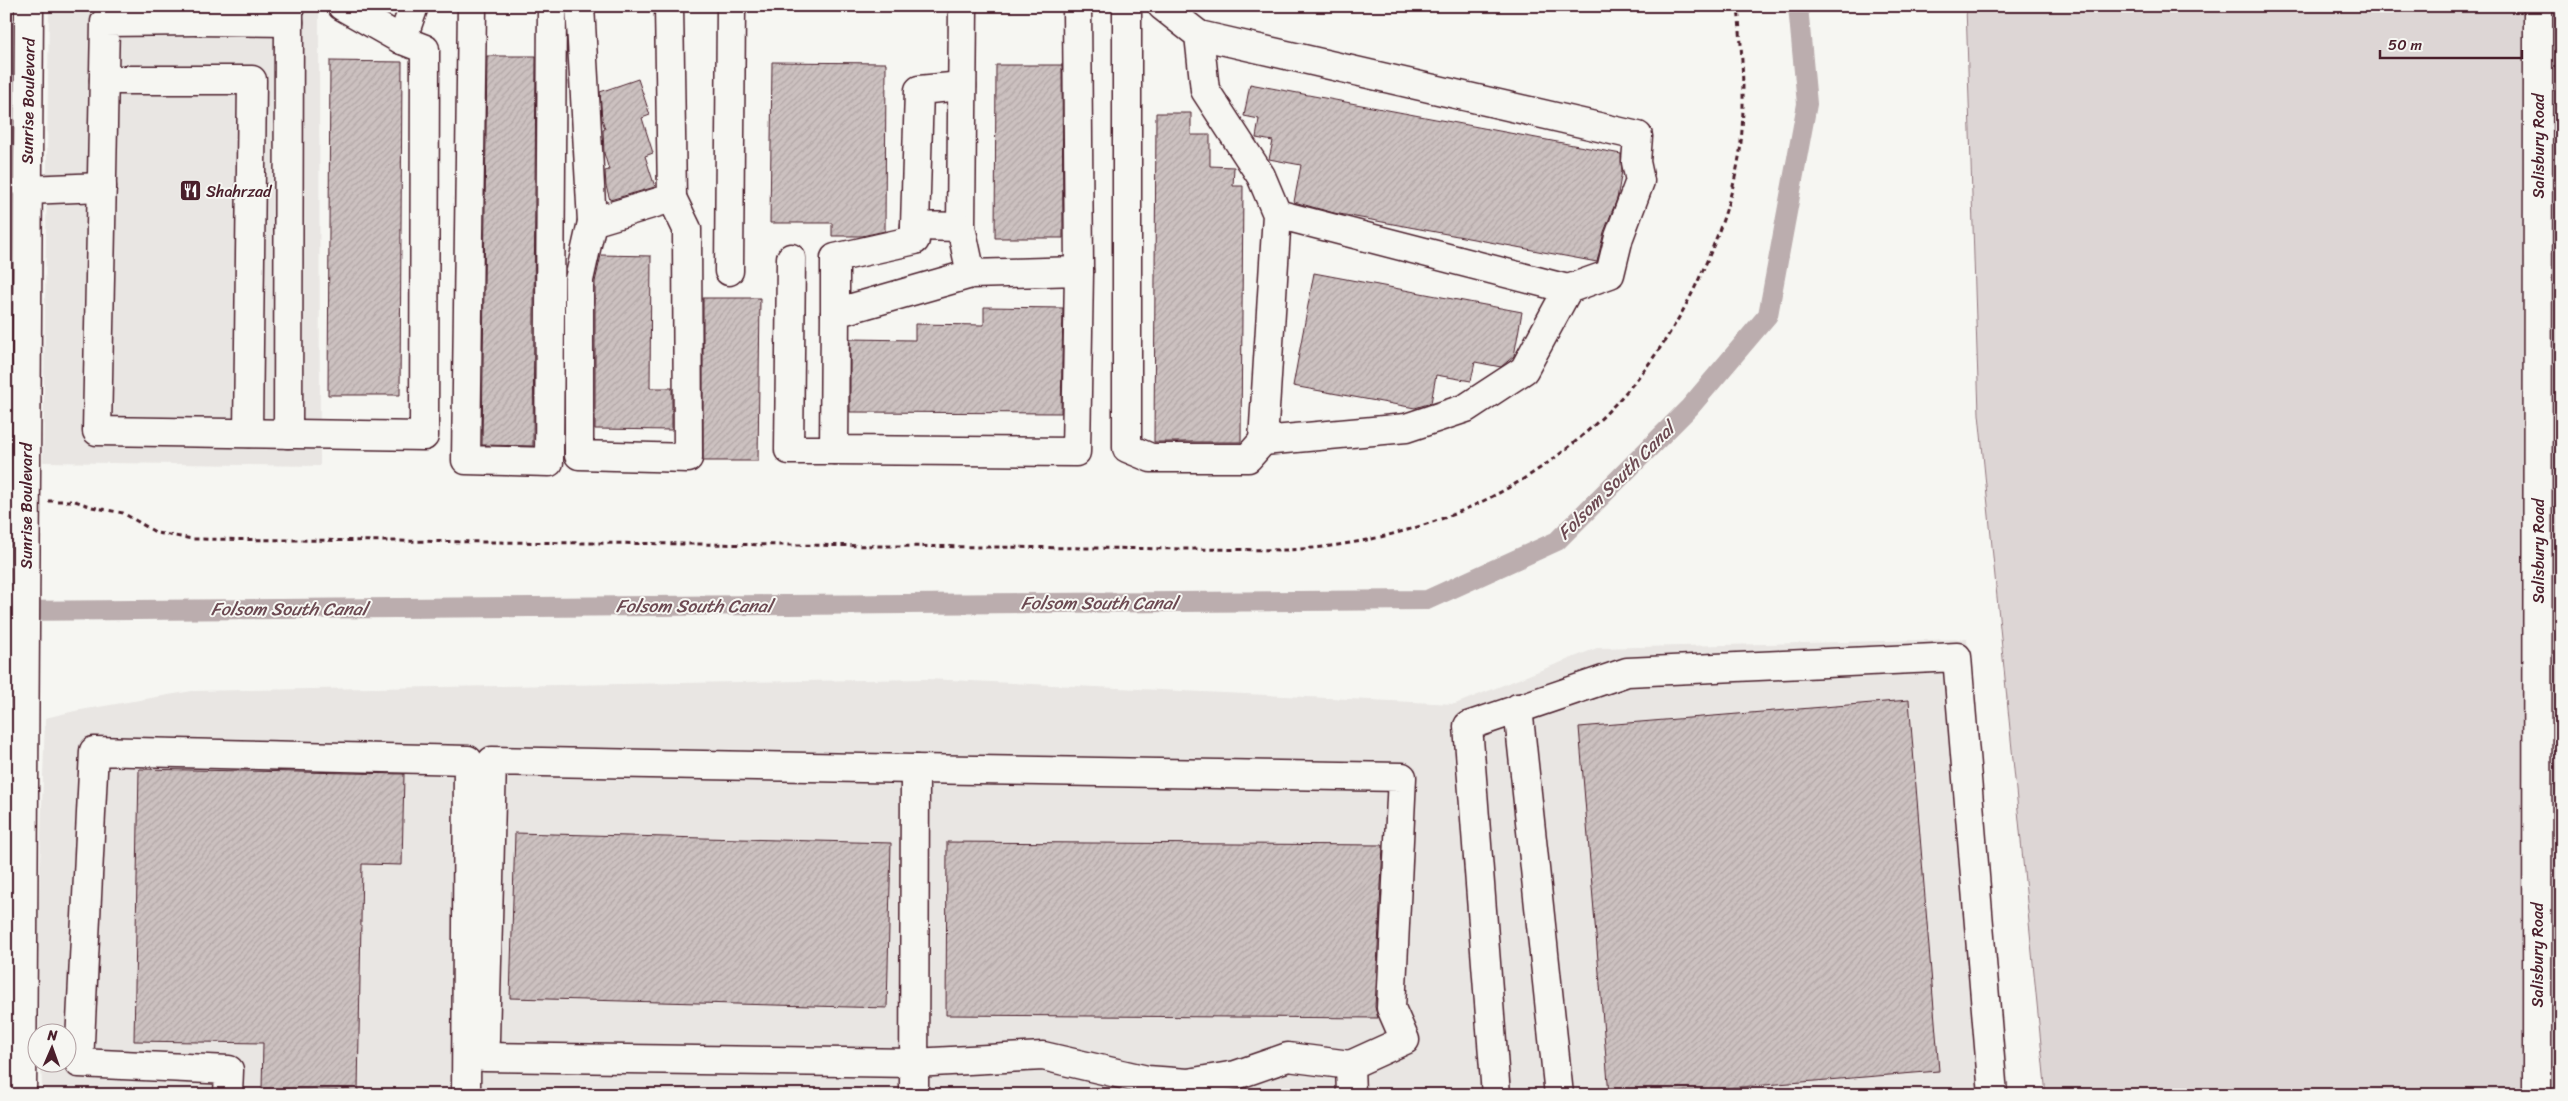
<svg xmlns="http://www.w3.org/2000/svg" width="2568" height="1101" font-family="Sriracha,sans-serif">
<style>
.built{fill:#e9e6e3}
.green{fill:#ddd6d5;stroke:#947a80}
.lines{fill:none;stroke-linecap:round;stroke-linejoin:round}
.canal{stroke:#bbadae;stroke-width:20}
.building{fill:url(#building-hatch);stroke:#4a1f2b}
.minor-casing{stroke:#4a1f2b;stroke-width:31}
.major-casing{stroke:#4a1f2b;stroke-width:31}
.path{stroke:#4a1f2b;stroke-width:3;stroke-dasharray:5 4;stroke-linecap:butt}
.minor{stroke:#f6f6f2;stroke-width:28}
.major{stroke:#f6f6f2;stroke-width:28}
.labels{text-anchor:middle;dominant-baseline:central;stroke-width:4;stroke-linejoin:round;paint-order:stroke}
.street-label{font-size:16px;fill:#4a1f2b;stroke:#f6f6f2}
.poi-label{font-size:16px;fill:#4a1f2b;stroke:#f6f6f2;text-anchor:start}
.water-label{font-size:18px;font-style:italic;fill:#6c4a52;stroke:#f6f6f2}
</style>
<defs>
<pattern id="building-hatch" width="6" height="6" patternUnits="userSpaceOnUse" patternTransform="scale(1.25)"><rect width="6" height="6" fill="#ccc1c0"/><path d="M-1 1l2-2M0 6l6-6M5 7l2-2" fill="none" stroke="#b1a5a5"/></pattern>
</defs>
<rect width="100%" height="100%" fill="#f6f6f2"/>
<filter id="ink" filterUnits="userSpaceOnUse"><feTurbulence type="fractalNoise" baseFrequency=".02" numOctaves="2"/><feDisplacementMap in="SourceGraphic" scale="10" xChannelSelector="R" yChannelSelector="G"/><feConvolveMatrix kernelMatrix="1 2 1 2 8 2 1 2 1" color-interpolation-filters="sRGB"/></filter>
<g filter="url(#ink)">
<g class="built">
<path d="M 49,6 L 319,6 L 320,466 L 43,462 Z"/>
<path d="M 1967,639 L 2010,1095 L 50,1095 L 42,1087 L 41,1064 L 68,1064 L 68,1034 L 39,1034 L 38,924 L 45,718 L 75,711 L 192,691 L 927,679 L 1455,704 L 1597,648 Z"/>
</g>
<path class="green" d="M 1966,6 L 2562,6 L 2562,1095 L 2046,1095 L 1979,414 Z"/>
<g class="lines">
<path class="canal" d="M 6,611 L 1427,600 L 1557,541 L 1690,407 L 1768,315 L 1807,104 L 1798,6"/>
</g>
<g class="building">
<path d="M 487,56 L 536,56 L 533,446 L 482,445 Z"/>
<path d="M 330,61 L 402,62 L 400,395 L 328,395 Z"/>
<path d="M 772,62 L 886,63 L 885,231 L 862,236 L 832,236 L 832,223 L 770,223 Z"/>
<path d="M 996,65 L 1062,65 L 1063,238 L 995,238 Z"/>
<path d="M 638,79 L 650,115 L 642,118 L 653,153 L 645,156 L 655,187 L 610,200 L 606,186 L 605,171 L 609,170 L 604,153 L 603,130 L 605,129 L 602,119 L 600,92 Z"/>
<path d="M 1250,84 L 1621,154 L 1622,171 L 1617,199 L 1604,232 L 1597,262 L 1334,213 L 1294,202 L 1301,165 L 1269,159 L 1273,141 L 1256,138 L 1259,119 L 1244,116 Z"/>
<path d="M 1156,113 L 1191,113 L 1191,135 L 1210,135 L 1210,166 L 1234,167 L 1233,186 L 1243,186 L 1241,442 L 1154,442 Z"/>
<path d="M 601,255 L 651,256 L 650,388 L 672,388 L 672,430 L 595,429 L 595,282 Z"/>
<path d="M 1314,273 L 1522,312 L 1514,356 L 1501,367 L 1475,362 L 1471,381 L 1436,375 L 1431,403 L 1415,408 L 1293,386 Z"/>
<path d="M 703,298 L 760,298 L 758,461 L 703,461 Z"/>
<path d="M 984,307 L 1063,308 L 1061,413 L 850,412 L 850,339 L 915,340 L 915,324 L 984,325 Z"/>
<path d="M 1909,700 L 1939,1071 L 1641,1095 L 1609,1095 L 1579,727 Z"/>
<path d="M 139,769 L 404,774 L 402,865 L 362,864 L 358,1091 L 262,1089 L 263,1043 L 134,1041 Z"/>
<path d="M 515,833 L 891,843 L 887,1008 L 510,998 Z"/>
<path d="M 947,842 L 1383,845 L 1375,1007 L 1378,1018 L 946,1015 Z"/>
</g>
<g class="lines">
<defs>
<g id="minor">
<path d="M 198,6 L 197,21 L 105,22 L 97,431 L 424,436 L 425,49 L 402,40 L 414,6"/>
<path d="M 342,6 L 402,40"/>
<path d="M 472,6 L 466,460 L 549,462 L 552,6"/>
<path d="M 580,6 L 592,222 L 672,198 L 669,6"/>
<path d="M 963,6 L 961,227 L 971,274 L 835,313 L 834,450 L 1076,452 L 1079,271 L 971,274"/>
<path d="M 1077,6 L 1079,271"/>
<path d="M 1127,6 L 1127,448 L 1151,458 L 1248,458 L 1263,441"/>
<path d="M 1162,6 L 1199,35 L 1205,90 L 1261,176 L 1277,214 L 1263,441 L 1406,428 L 1466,408 L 1524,370 L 1568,289 L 1277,214"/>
<path d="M 197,21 L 289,22"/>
<path d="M 1199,35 L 1638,136 L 1636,162 L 1640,181 L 1619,237 L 1610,274 L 1568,289"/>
<path d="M 104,80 L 252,80 L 248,433"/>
<path d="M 27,190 L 102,187"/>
<path d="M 592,222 L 579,280 L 579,455 L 688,458 L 687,229 L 672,198"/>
<path d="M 961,227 L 915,226 L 919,90 L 962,86"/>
<path d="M 791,258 L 789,450 L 834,450"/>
<path d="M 729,271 L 731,6"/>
<path d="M 835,313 L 835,258 L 915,240 L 915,226"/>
<path d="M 288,434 L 289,6"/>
<path d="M 1518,708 L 1559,1095"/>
<path d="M 915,769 L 1402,777 L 1391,1008 L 1405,1040 L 1350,1065 L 1351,1095"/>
<path d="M 485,1040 L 492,761 L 915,769 L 914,1095"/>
<path d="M 484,1057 L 914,1063 L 1043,1056 L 1147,1080 L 1188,1083 L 1236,1075 L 1288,1057 L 1350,1065"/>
<path d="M 228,1095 L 229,1070 L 79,1063 L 94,751 L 468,760 L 466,1095"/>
<path d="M 1496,1095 L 1468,726 L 1627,672 L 1957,657 L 1993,1095"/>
<path d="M 2537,1095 L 2538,6"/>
</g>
<path id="major" d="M 22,1095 L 29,6"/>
</defs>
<use href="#minor" class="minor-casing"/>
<use href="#major" class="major-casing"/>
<path class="path" d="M 48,501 L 75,501 L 92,507 L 123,513 L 157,533 L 193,539 L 1287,550 C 1473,540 1627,442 1703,270 C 1720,232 1734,192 1740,151 C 1746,102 1742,55 1738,6"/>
<use href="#minor" class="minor"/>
<use href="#major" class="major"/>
</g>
</g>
<defs>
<symbol id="restaurant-square" viewBox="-11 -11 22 22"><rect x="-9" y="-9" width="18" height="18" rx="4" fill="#4a1f2b" stroke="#f6f6f2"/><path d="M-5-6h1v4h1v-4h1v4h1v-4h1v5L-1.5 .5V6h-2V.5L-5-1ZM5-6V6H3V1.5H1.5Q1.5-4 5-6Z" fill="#fff"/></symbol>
</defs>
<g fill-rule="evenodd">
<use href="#restaurant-square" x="178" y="178" width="25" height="25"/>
</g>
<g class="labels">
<g class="street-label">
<text transform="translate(28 101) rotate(-89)">Sunrise Boulevard</text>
<text transform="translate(2538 146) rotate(-90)">Salisbury Road</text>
<text transform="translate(26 506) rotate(-90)">Sunrise Boulevard</text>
<text transform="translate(2538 551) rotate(-90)">Salisbury Road</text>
<text transform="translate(2537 955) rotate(-90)">Salisbury Road</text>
</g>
<g class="poi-label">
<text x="206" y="191">Shahrzad</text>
</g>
<g class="water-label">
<text transform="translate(1616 481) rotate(-45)">Folsom South Canal</text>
<text x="1099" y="603">Folsom South Canal</text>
<text x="694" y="606">Folsom South Canal</text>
<text x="289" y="609">Folsom South Canal</text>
</g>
</g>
<rect width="2568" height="1101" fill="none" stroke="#f6f6f2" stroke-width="25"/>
<rect x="12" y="12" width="2543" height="1076" fill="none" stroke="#4a1f2b" stroke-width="2" filter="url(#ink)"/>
<g transform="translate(52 1048) rotate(2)"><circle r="24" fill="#f6f6f2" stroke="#b1a0a2"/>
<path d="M0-4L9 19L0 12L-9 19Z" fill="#4a1f2b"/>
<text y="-8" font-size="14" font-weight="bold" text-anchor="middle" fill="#4a1f2b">N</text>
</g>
<path d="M2380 50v8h142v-8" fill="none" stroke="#4a1f2b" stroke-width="2.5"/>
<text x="2388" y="50" font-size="15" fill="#4a1f2b" stroke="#f6f6f2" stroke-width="4" paint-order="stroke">50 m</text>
</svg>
